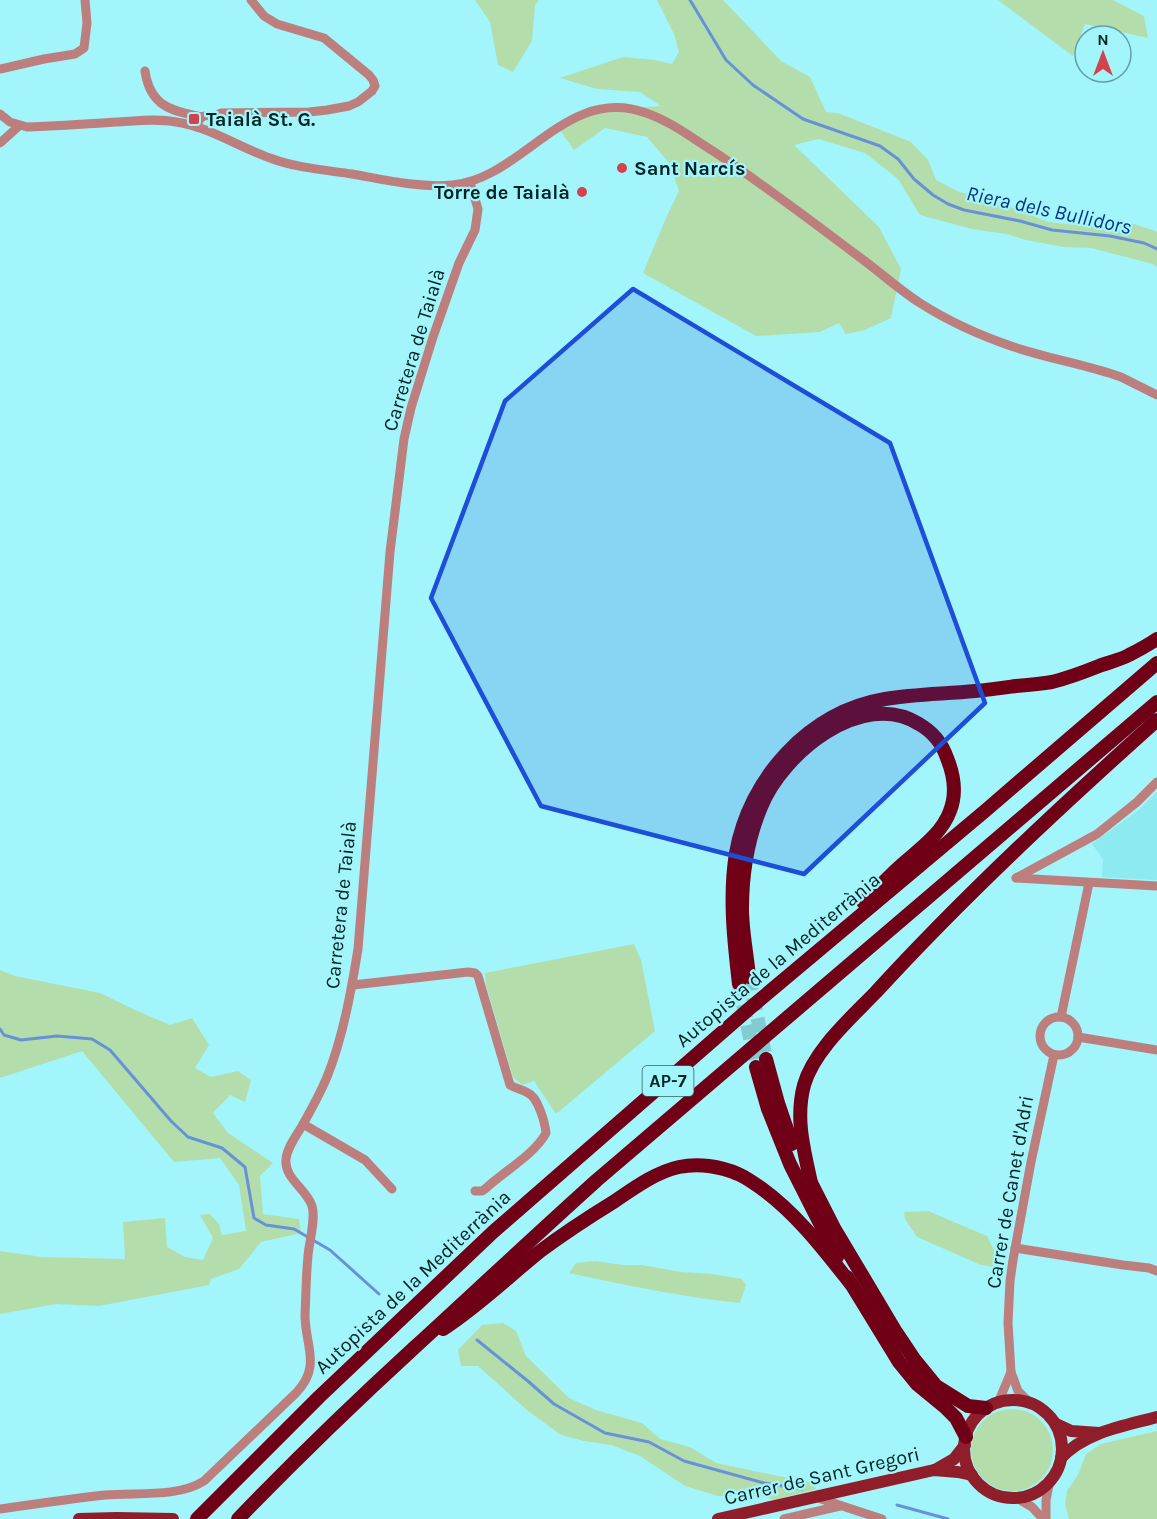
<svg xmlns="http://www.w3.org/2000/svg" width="1157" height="1519" font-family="Karla,sans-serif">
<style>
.built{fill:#8ceaf0}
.green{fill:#b3deac}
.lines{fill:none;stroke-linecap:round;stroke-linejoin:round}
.stream{stroke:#6991d7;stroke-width:3}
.highway-tunnel{stroke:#82cbd0;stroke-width:14;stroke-dasharray:14 7;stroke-linecap:butt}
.minor{stroke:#bd7f7d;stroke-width:9}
.major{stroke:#8f1e2a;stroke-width:12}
.highway{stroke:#6f0016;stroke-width:14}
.marked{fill:#1d4ed8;fill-opacity:0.2;stroke:#1d4ed8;stroke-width:4.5;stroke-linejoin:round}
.poi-dot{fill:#d3434d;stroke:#a2f5fa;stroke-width:2}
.labels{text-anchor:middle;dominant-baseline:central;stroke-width:4.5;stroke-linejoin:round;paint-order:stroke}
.shield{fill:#a2f5fa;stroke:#316366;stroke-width:1.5}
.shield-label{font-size:18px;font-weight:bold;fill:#002426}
.poi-label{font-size:20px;font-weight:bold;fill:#002426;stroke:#a2f5fa;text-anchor:start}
.street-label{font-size:20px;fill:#002426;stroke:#a2f5fa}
.water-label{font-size:21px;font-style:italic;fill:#043384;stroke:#a2f5fa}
</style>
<rect width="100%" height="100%" fill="#a2f5fa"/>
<path class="built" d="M 1157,792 L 1157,880 L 1102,877 L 1103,859 L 1092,844 L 1140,809 Z"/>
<g class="green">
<path d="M 475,0 L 539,0 L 535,5 L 532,41 L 513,72 L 498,65 L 490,22 Z"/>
<path d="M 657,0 L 723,0 L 781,61 L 810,77 L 826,112 L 838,113 L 911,142 L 928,160 L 936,180 L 959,192 L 997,201 L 1048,222 L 1094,227 L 1119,219 L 1155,231 L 1157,232 L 1157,267 L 1153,264 L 1091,248 L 1064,247 L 1026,240 L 1006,234 L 972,229 L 920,215 L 898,179 L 865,153 L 818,139 L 794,145 L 879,227 L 901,269 L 891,318 L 865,330 L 846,334 L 839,323 L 820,332 L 756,336 L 643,273 L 666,218 L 679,191 L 669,163 L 647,137 L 605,128 L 574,150 L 559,129 L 588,110 L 630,108 L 661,106 L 640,92 L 597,89 L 560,78 L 623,57 L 655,60 L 672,64 L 679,52 L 674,34 Z"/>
<path d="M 998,0 L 1113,0 L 1144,16 L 1148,38 L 1085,24 L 1073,56 Z"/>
<path d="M 634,944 L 641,960 L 655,1031 L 556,1114 L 534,1081 L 522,1085 L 513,1077 L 486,985 L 485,973 Z"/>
<path d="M 0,970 L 15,976 L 100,993 L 135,1010 L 170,1025 L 192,1018 L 209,1045 L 195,1068 L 211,1077 L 238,1071 L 251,1080 L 245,1102 L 230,1095 L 213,1113 L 228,1133 L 273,1163 L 260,1176 L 263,1214 L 299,1219 L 301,1233 L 261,1242 L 239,1269 L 211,1279 L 209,1285 L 99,1306 L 56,1304 L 0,1314 L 0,1251 L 42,1257 L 125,1259 L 123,1222 L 165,1218 L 167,1247 L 185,1257 L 203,1260 L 213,1238 L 200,1215 L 210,1214 L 219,1224 L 222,1235 L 246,1231 L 239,1185 L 220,1158 L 174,1162 L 82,1051 L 0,1078 Z"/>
<path d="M 928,1211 L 987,1236 L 998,1258 L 994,1267 L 981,1265 L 917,1237 L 905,1219 L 904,1212 Z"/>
<path d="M 596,1261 L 623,1265 L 642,1265 L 681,1272 L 712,1274 L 742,1279 L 746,1285 L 740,1303 C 682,1297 625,1285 569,1273 L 576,1263 Z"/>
<path d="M 503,1323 L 516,1331 L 526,1356 L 569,1398 L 596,1410 L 642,1423 L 660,1439 L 690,1447 L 716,1463 L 813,1483 L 816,1489 L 774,1500 L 761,1496 L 718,1496 L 685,1486 L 640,1456 L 611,1445 L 584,1441 L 561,1435 L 528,1411 L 478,1366 L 461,1366 L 458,1350 L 482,1325 Z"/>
<circle cx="1012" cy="1450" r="41"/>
<path d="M 1157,1431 L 1157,1519 L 1069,1519 L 1065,1505 L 1067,1491 L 1078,1475 L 1086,1454 L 1101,1444 Z"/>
</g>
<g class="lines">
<g class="stream">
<path d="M 690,0 L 726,60 L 753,85 L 803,119 L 880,146 L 898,159 L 914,179 L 933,195 L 948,204 L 964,210 L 1020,221 L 1052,230 L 1110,236 L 1144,243 L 1157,249"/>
<path d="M 0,1029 L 4,1035 L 21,1040 L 57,1036 L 92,1039 L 110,1050 L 171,1121 L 188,1137 L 222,1148 L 245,1167 L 254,1218 L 266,1225 L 294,1229 L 330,1250 L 379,1294"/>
<path d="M 477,1340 L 529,1382 L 554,1404 L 605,1433 L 649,1442 L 684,1461 L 764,1483 L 802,1489"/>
<path d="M 897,1505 L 948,1519"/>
</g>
<g class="highway-tunnel">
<path d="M 749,977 L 766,1059"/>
<path d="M 739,984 L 756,1067"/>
</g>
<g class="minor">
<path d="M 0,69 L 44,59 L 75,54 L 84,48 L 87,23 L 85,0"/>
<path d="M 145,71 C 150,106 171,111 202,117"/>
<path d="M 0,114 L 10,122 L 27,127 C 57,126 87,124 116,122 C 136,121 157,118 176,122 C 210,127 238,147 270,158 C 296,168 325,170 352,174 C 385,180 419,188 452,185 C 523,179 566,84 646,113 C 670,121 692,138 713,151 C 763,184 810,220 858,256 C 879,271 898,289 920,303 C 948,321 979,335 1011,346 C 1043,357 1077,363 1109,373 L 1121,377 L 1157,395"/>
<path d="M 197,127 C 199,117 204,113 214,117 L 221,113 L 309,112 L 327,110 L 349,106 L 358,102 L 372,91 L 375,86 L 373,80 L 369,75 L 324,38 L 277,24 L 264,16 L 251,0"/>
<path d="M 0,143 L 19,126"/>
<path d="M 1016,878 L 1097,834 L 1137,802 L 1157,782"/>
<path d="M 1016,878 L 1157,886"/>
<path d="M 353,985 L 468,972 L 475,973 L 478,976 L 510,1085 C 516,1089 522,1089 528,1093 C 538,1097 545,1123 546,1133 C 535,1154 503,1172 485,1189 L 482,1191 L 475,1191"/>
<path d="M 1061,1017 L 1089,883"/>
<circle cx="1059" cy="1036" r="19"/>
<path d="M 1078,1037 L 1157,1050"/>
<path d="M 303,1124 L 365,1160 L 392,1189"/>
<path d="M 1015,1248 L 1123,1265 L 1149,1268 L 1157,1271"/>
<path d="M 998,1403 L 1011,1372"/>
<path d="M 1030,1403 L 1018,1391 L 1011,1372 L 1008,1323 L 1010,1281 L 1013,1260 L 1031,1162 L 1054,1055"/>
<path d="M 815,1497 L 882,1519"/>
<path d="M 1015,1497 L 1032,1507 L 1043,1519"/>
<path d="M 0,1509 C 35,1504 70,1499 105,1495 C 136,1492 177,1498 204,1481 L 296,1393 C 322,1366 305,1346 305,1315 C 306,1295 306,1275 308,1256 C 309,1242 316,1219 312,1206 C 307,1189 284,1179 286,1159 C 287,1148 296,1136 302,1126 C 311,1110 320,1094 327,1077 C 343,1037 351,992 358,949 L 390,552 L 404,439 L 411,408 L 433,337 L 459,263 L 475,230 L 478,209 L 470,182"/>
<path d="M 784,1519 L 840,1506"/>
<path d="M 1046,1519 L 1046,1500 L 1050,1480"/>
</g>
<g class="major">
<circle cx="1013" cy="1449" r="49"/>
<path d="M 1056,1424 L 1071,1431 L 1099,1433"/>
<path d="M 1061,1458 C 1085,1432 1124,1426 1157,1417"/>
<path d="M 935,1470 L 954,1459 L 965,1445"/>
<path d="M 79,1519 L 117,1518 L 173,1519"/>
<path d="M 718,1519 L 934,1470 L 958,1472 L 972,1475"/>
</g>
<g class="highway">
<path d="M 749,977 C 747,954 742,931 742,909 C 742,875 748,838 761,807 C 782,754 862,688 919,724 C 933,732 942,743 947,758 C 954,775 957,793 950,811 C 941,836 915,852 896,870 C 885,881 874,892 863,902"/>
<path d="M 739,984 C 734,941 729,896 736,853 C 749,778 809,712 885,699 C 915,694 945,694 975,691 C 989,690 1002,688 1016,686 C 1028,685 1040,684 1052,682 C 1068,678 1084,672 1099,666 C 1109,662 1120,660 1129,655 C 1139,650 1148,645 1157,639"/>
<path d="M 766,1059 L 778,1103 L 792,1144"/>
<path d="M 756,1067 L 768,1109 L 790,1164 L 837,1257"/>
<path d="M 807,1175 L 834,1228 L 896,1332 L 914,1359 L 936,1386 L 968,1406 L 986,1408"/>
<path d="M 811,1183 C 804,1150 795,1119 804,1085 C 814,1050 851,1018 876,992 C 964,896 1060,807 1157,720"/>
<path d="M 847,1277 L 899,1362 L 917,1384 L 945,1407 L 956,1418 L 966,1437"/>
<path d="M 443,1329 C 477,1307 507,1278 539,1252 C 563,1234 589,1217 615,1201 C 634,1188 656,1172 679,1167 C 698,1163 720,1166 738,1174 C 746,1177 753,1183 761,1188 C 797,1214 824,1250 851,1284"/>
<path d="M 197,1519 L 319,1397 L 493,1232 L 750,1008 L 985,811 L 1157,663"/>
<path d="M 238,1519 C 295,1460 355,1402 415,1347 C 476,1291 536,1235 597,1180 L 1157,702"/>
</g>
</g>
<path class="marked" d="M 633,289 L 890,443 L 985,703 L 804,874 L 541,806 L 431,598 L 505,401 Z"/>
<g class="poi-dot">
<rect x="188" y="113" width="12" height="12" rx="3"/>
<circle cx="622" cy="168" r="6"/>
<circle cx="582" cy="192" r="6"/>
</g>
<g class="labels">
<rect class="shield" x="642.5" y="1066" width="51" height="30" rx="4.5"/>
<g class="shield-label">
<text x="668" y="1081">AP-7</text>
</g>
<g class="poi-label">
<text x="206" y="119">Taialà St. G.</text>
<text x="634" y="168">Sant Narcís</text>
<text x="570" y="192" text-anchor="end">Torre de Taialà</text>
</g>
<g class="street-label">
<text transform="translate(414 350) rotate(-73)">Carretera de Taialà</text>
<text transform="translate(341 905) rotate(-84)">Carretera de Taialà</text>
<text transform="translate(778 960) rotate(-40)">Autopista de la Mediterrània</text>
<text transform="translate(1010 1192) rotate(-80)">Carrer de Canet d'Adri</text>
<text transform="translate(413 1282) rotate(-43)">Autopista de la Mediterrània</text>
<text transform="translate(822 1476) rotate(-13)">Carrer de Sant Gregori</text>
</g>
<g class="water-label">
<text transform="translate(1049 210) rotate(12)">Riera dels Bullidors</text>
</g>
</g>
<g transform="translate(1103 54)"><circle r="28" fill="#a2f5fa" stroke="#61a1a5" stroke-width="1.5"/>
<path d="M0-4.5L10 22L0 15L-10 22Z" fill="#d3434d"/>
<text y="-9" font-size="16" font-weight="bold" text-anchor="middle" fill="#002426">N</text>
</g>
</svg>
